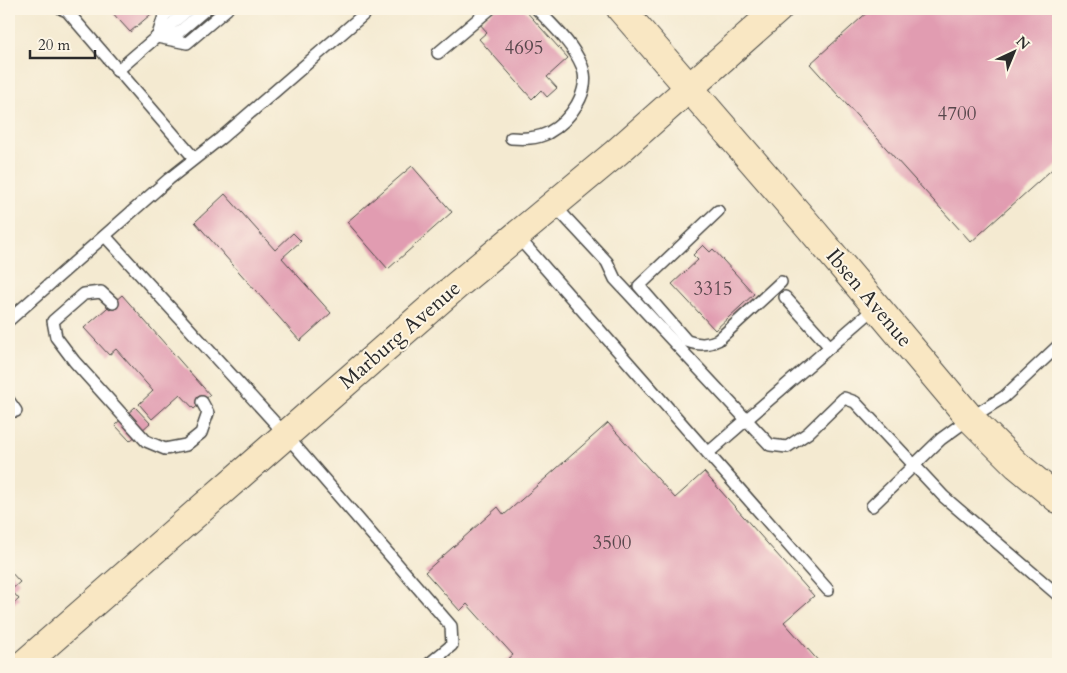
<svg xmlns="http://www.w3.org/2000/svg" width="1067" height="673" font-family="Cardo,serif">
<style>
.building{fill:#e19cb1}
.lines{fill:none;stroke-linecap:round;stroke-linejoin:round}
.lane-casing{stroke:#494844;stroke-width:14}
.secondary-casing{stroke:#494844;stroke-width:30}
.lane{stroke:#fff;stroke-width:11}
.secondary{stroke:#f9e7c3;stroke-width:28}
.labels{text-anchor:middle;dominant-baseline:central;stroke-width:4;stroke-linejoin:round;paint-order:stroke}
.number-label{font-size:19px;fill:#58474c}
.street-label{font-size:21px;fill:#2b2b2b;stroke:#fcf5e5}
</style>
<rect width="100%" height="100%" fill="#fcf5e5"/>
<filter id="ink" filterUnits="userSpaceOnUse"><feTurbulence type="fractalNoise" baseFrequency=".02" numOctaves="2"/><feDisplacementMap in="SourceGraphic" scale="10" xChannelSelector="R" yChannelSelector="G"/><feConvolveMatrix kernelMatrix="1 2 1 2 8 2 1 2 1" color-interpolation-filters="sRGB"/></filter>
<filter id="wash" filterUnits="userSpaceOnUse"><feTurbulence type="fractalNoise" baseFrequency=".0096" numOctaves="4" result="noise"/><feDisplacementMap in="SourceGraphic" scale="20" xChannelSelector="R" yChannelSelector="G"/><feGaussianBlur stdDeviation="1.12" result="paint"/><feColorMatrix in="noise" values="0 0 0 0 0 0 0 0 0 0 0 0 0 0 0 0 0 1.4 0 .05"/><feComposite in="paint" operator="in"/></filter>
<g filter="url(#wash)">
<rect width="100%" height="100%" fill="#f4ead1"/>
<g id="blocks">
<g class="building">
<path d="M 109,9 L 157,9 L 130,32 Z"/>
<path d="M 495,9 L 524,9 L 568,58 L 547,77 L 557,88 L 547,97 L 541,90 L 532,99 L 479,39 L 487,32 L 479,23 Z"/>
<path d="M 871,9 L 1058,9 L 1058,164 L 971,242 L 810,64 Z"/>
<path d="M 412,166 L 452,212 L 388,269 L 347,222 Z"/>
<path d="M 225,194 L 275,250 L 293,233 L 301,241 L 282,258 L 331,313 L 300,341 L 195,222 Z"/>
<path d="M 703,245 L 710,252 L 713,249 L 754,294 L 715,330 L 672,284 L 698,260 L 693,255 Z"/>
<path d="M 122,295 L 210,395 L 194,409 L 180,394 L 152,419 L 139,404 L 153,391 L 116,349 L 109,355 L 84,328 Z"/>
<path d="M 135,407 L 150,423 L 130,441 L 115,425 Z"/>
<path d="M 608,423 L 675,498 L 704,472 L 814,596 L 784,622 L 821,664 L 502,664 L 513,655 L 467,604 L 460,611 L 425,572 L 498,507 L 504,515 Z"/>
<path d="M 9,570 L 20,582 L 11,590 L 19,599 L 9,608 Z"/>
</g>
</g>
</g>
<g filter="url(#ink)">
<use href="#blocks" fill-opacity="0" stroke="#494844" stroke-width="1"/>
<g class="lines">
<defs>
<g id="lane">
<path d="M 62,9 L 67,11 L 194,158"/>
<path d="M 158,35 L 164,16 L 173,9"/>
<path d="M 164,36 L 178,33 L 206,9"/>
<path d="M 157,37 L 187,43 L 227,9"/>
<path d="M 438,53 L 490,9"/>
<path d="M 117,71 L 189,9"/>
<path d="M 511,138 C 524,139 536,139 548,133 C 570,121 592,91 582,66 C 573,44 553,26 537,9"/>
<path d="M 554,205 L 607,262 L 615,279 L 770,445 L 787,447 L 808,433 L 844,398 L 855,402 L 944,497 L 1058,595"/>
<path d="M 718,211 L 639,286 L 687,341 C 699,345 707,345 718,340 L 781,282"/>
<path d="M 105,236 L 285,434 L 451,626 L 452,645 L 429,664"/>
<path d="M 517,236 L 828,590"/>
<path d="M 785,297 L 830,347"/>
<path d="M 113,303 L 101,292 L 84,294 L 53,321 L 56,337 L 74,361 L 146,441 L 165,449 L 186,445 L 201,433 L 208,413 L 202,402"/>
<path d="M 9,320 L 169,179 L 221,138 L 370,9"/>
<path d="M 9,401 L 16,411"/>
<path d="M 708,453 L 876,307"/>
<path d="M 872,506 L 941,439 L 970,418 L 1004,397 L 1058,346"/>
</g>
<g id="secondary">
<path d="M 621,9 L 806,223 L 970,418 L 1017,465 L 1058,499"/>
<path d="M 24,664 L 456,286 L 616,153 L 778,9"/>
</g>
</defs>
<use href="#lane" class="lane-casing"/>
<use href="#secondary" class="secondary-casing"/>
<use href="#lane" class="lane"/>
<use href="#secondary" class="secondary"/>
</g>
</g>
<g class="labels">
<g class="number-label">
<text x="524" y="48">4695</text>
<text x="957" y="114">4700</text>
<text x="713" y="289">3315</text>
<text x="612" y="543">3500</text>
</g>
<g class="street-label">
<text transform="translate(869 298) rotate(50)">Ibsen Avenue</text>
<text transform="translate(400 335) rotate(-41)">Marburg Avenue</text>
</g>
</g>
<rect width="1067" height="673" fill="none" stroke="#fcf5e5" stroke-width="30"/>
<g transform="translate(1014 52) rotate(44)" stroke="#fcf5e5" stroke-width="4" paint-order="stroke">
<path d="M0-4L9 19L0 12L-9 19Z" fill="#2b2b2b"/>
<text y="-8" font-size="14" font-weight="bold" text-anchor="middle" fill="#2b2b2b">N</text>
</g>
<path d="M30 50v8h65v-8" fill="none" stroke="#2b2b2b" stroke-width="2.5"/>
<text x="38" y="50" font-size="15" fill="#2b2b2b" stroke="#fcf5e5" stroke-width="4" paint-order="stroke">20 m</text>
</svg>
